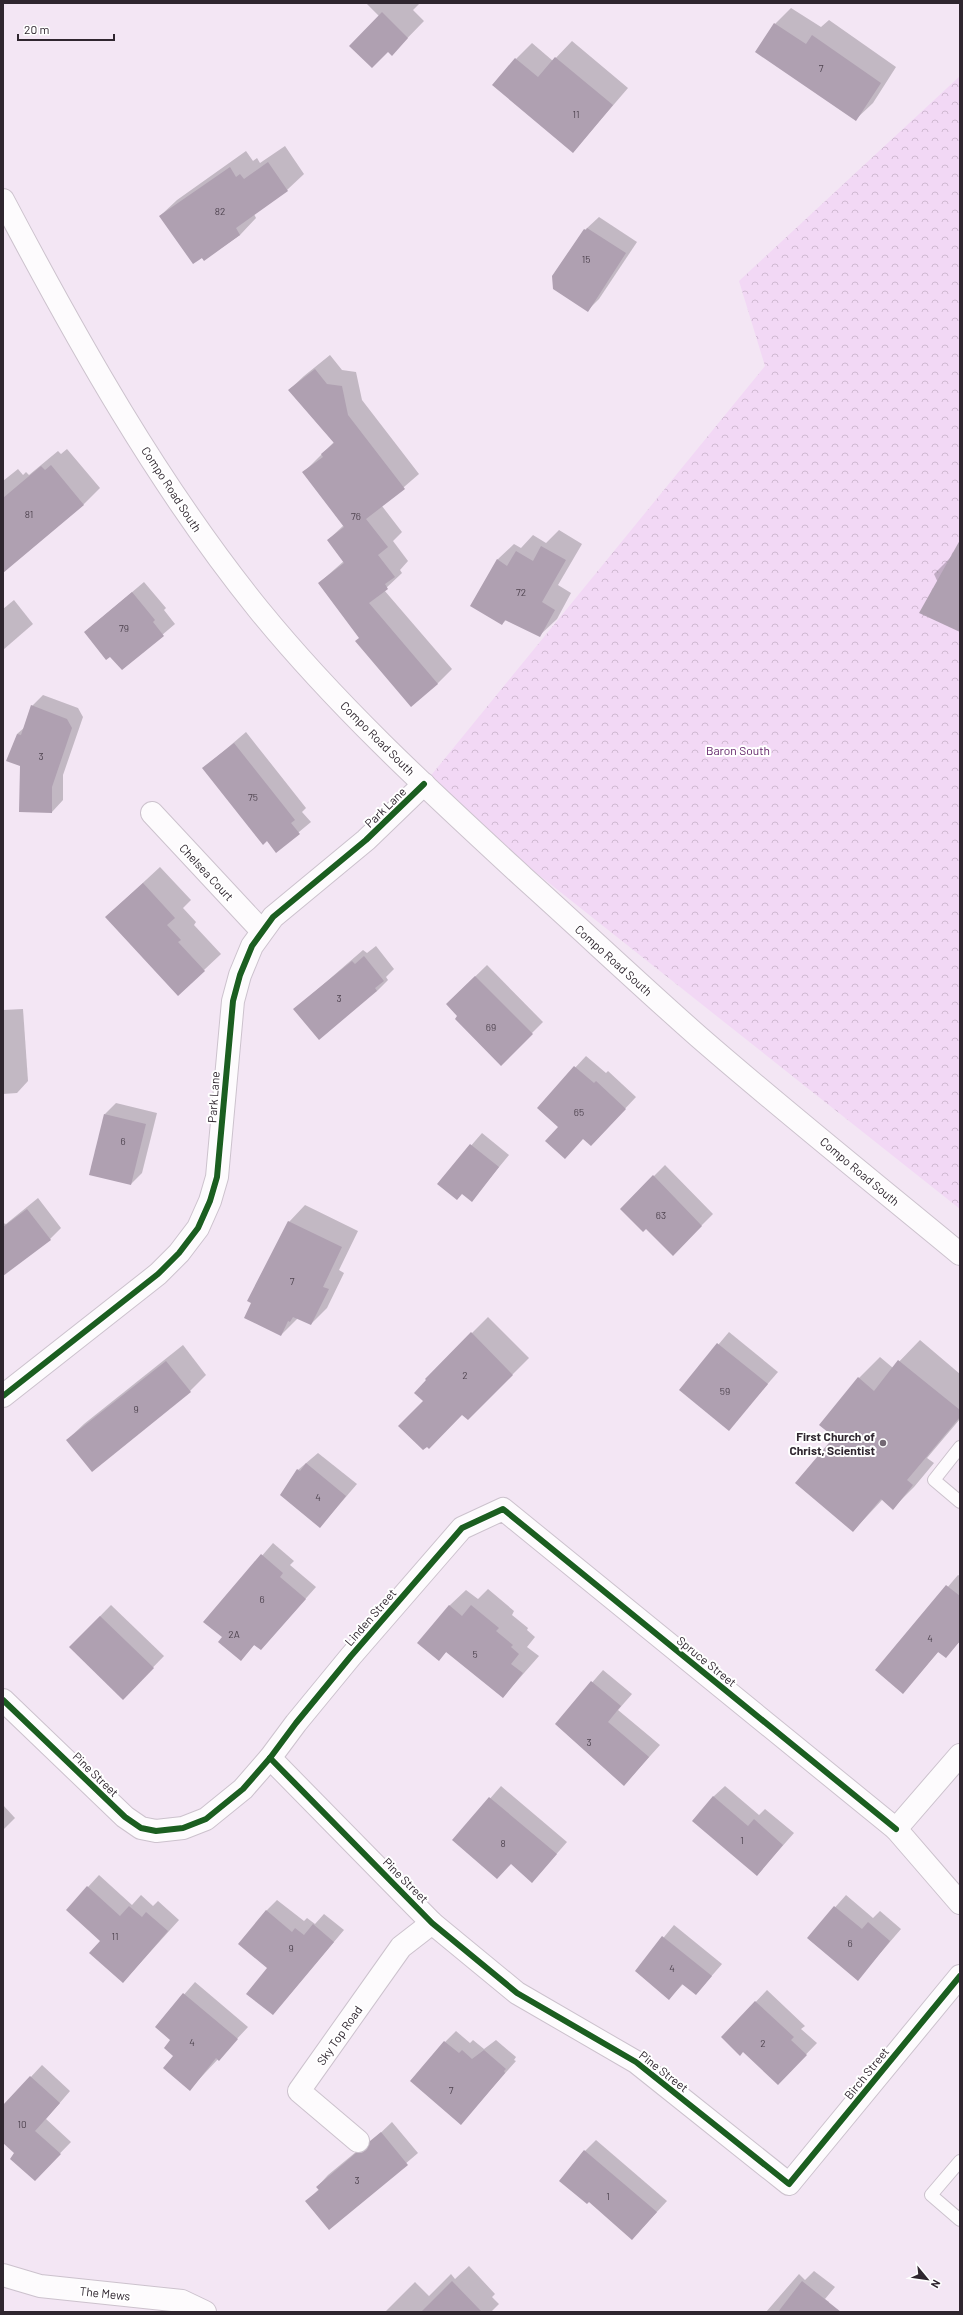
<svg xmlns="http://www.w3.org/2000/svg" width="963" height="2315" font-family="Barlow,sans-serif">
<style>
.forest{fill:url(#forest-crowns)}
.shadow{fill:#0003}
.building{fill:#afa0b1}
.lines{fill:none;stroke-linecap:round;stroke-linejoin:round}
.service-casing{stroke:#ccc2cd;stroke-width:14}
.minor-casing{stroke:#ccc2cd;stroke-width:24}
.secondary-casing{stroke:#ccc2cd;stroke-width:24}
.service{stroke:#fdfbfd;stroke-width:12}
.minor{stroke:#fdfbfd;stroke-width:22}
.secondary{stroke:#fdfbfd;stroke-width:22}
.cycleway-casing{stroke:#fff;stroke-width:8}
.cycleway{stroke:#1b5e20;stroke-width:6}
.poi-dot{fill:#746974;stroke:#fff;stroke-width:1.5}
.labels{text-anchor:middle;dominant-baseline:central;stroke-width:4;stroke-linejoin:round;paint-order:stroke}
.number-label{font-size:10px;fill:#4f4450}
.street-label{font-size:12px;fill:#2f262f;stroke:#fff}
.park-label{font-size:12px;fill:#5d1c64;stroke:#fff}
.poi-label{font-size:12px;font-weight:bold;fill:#2f262f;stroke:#fff;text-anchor:end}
</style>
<defs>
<pattern id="forest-crowns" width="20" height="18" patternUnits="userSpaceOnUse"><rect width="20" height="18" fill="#f2d8f5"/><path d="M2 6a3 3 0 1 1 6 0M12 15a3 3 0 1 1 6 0" fill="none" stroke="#d0b9d2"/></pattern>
</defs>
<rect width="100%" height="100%" fill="#f3e6f4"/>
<path class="forest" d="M 960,76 L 960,1209 L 424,784 L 765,366 L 739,281 Z"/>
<g class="shadow">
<path d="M 366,3 L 420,3 L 413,10 L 424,21 L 392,54 L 379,16 Z"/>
<path d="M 791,8 L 821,27 L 829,20 L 896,67 L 873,103 L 856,119 L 775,24 Z"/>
<path d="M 572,41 L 628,88 L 573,152 L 516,59 L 532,43 L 553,61 Z"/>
<path d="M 285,146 L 304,174 L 287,190 L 254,214 L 256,218 L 240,235 L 204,260 L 160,216 L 177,200 L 246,151 L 253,161 L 257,158 L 260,163 Z"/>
<path d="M 599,217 L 637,242 L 599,299 L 588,310 L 585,230 Z"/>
<path d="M 330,355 L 342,370 L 356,372 L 362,400 L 419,474 L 382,506 L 402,532 L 393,541 L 408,561 L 400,570 L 402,573 L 384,590 L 452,669 L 437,684 L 360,637 L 319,583 L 344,561 L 328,540 L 344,525 L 304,472 L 334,442 L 289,390 L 304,376 Z"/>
<path d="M 67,449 L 100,488 L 84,504 L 11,565 L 3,555 L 3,481 L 18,469 L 23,475 L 26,472 L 29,475 L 58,451 L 61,454 Z"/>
<path d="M 559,530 L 582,544 L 558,585 L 571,593 L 557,619 L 540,635 L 507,619 L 502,624 L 497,560 L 514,544 L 521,548 L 533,535 L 546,543 Z"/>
<path d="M 960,548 L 960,631 L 934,574 Z"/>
<path d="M 144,582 L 166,608 L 164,610 L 175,624 L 122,669 L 111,655 L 85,632 Z"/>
<path d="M 14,600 L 33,624 L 3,650 L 3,609 Z"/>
<path d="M 43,695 L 78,708 L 83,717 L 63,775 L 63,800 L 52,812 L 21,765 L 17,734 L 25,727 L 32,706 Z"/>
<path d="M 246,732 L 306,808 L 302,812 L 311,822 L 276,851 L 204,768 Z"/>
<path d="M 160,867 L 191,900 L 183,908 L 196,922 L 194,925 L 221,954 L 204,970 L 106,917 Z"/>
<path d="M 376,946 L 394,969 L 386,977 L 388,980 L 377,991 L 295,1009 L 363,950 L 367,953 Z"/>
<path d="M 487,965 L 543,1022 L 501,1064 L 447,1004 Z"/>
<path d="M 23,1009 L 28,1081 L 17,1093 L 3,1094 L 3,1010 Z"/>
<path d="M 586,1056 L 606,1073 L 608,1071 L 636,1097 L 591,1145 L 584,1138 L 560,1127 L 538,1108 Z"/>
<path d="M 116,1103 L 157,1113 L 142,1173 L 131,1184 L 105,1114 Z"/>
<path d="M 482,1133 L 509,1155 L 472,1200 L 463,1193 L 438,1184 Z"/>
<path d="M 665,1165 L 713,1214 L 673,1254 L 646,1228 L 621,1209 Z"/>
<path d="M 38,1198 L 61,1228 L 50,1239 L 3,1275 L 3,1223 L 6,1224 Z"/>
<path d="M 305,1205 L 358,1231 L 339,1270 L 344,1273 L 327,1308 L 311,1324 L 298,1318 L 281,1335 L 289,1222 Z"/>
<path d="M 488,1317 L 529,1358 L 468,1419 L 462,1414 L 424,1401 L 426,1379 Z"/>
<path d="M 729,1332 L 778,1372 L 729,1429 L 680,1390 Z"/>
<path d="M 920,1340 L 960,1374 L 960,1419 L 927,1458 L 934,1463 L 914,1487 L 893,1508 L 883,1499 L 853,1531 L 835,1437 L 859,1378 L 880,1357 L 893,1368 Z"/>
<path d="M 183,1345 L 206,1375 L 190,1391 L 67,1440 L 84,1424 Z"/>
<path d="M 318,1453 L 357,1484 L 320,1527 L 298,1470 Z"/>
<path d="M 273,1543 L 294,1561 L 290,1565 L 316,1587 L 261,1649 L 255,1644 L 241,1660 L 223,1637 L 205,1622 Z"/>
<path d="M 958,1575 L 960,1576 L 960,1641 L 946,1656 L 939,1651 L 903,1692 L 877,1670 Z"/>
<path d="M 488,1589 L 514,1611 L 512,1615 L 528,1628 L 527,1630 L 535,1637 L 527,1647 L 539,1656 L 503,1697 L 447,1651 L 439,1660 L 449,1606 L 466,1590 L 478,1599 Z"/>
<path d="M 111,1605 L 164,1656 L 134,1687 L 70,1647 Z"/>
<path d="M 603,1670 L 632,1694 L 618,1710 L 660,1745 L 624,1785 L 556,1724 Z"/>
<path d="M 501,1786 L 567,1842 L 532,1882 L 511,1863 L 454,1840 Z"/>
<path d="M 725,1786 L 759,1815 L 765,1809 L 794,1833 L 757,1875 L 713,1797 Z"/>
<path d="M 3,1805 L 15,1818 L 3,1830 Z"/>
<path d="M 99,1875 L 132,1905 L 141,1895 L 153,1906 L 158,1901 L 179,1920 L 123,1982 L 102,1941 L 67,1910 Z"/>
<path d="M 846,1895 L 873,1918 L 880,1911 L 901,1929 L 858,1979 L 808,1938 Z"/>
<path d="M 277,1900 L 304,1921 L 307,1918 L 315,1924 L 324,1914 L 344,1930 L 273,2014 L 266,1911 Z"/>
<path d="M 674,1925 L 722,1964 L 696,1994 L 683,1984 L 669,1999 L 636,1971 Z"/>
<path d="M 195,1982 L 248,2027 L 190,2089 L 175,2056 L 172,2040 L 156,2027 Z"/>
<path d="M 767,1990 L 805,2026 L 801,2029 L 817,2043 L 789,2072 L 743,2051 L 722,2037 Z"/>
<path d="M 456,2031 L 470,2043 L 473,2040 L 484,2049 L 496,2040 L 516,2057 L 514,2060 L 516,2061 L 461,2123 L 445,2042 Z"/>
<path d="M 42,2065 L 70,2091 L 46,2119 L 71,2142 L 35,2179 L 16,2153 L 3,2142 L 3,2107 Z"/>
<path d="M 392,2122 L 418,2153 L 329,2229 L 307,2201 L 319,2189 L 317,2187 L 328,2175 L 368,2142 L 371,2142 Z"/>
<path d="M 596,2140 L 667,2201 L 643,2227 L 589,2201 L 585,2151 Z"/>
<path d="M 469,2266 L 495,2294 L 492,2297 L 499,2304 L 491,2312 L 385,2312 L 415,2282 L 429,2296 L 451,2274 L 455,2279 Z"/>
<path d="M 814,2271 L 835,2287 L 825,2299 L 829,2302 L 826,2312 L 766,2312 L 799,2274 L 805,2280 Z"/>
</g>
<g class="building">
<path d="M 382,12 L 408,38 L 392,56 L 388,52 L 372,68 L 349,46 Z"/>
<path d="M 774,23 L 806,44 L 812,35 L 881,83 L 856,121 L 755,52 Z"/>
<path d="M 555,57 L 613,105 L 573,153 L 492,85 L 515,58 L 538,77 Z"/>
<path d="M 268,162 L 288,191 L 236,228 L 240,235 L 204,261 L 202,258 L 193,264 L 159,216 L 230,167 L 236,177 L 240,174 L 244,179 Z"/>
<path d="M 587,228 L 626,253 L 588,312 L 553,289 L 552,276 L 584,229 L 586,230 Z"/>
<path d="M 315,369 L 327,384 L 342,386 L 348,415 L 405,489 L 366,519 L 388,547 L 378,555 L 395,577 L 385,584 L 388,589 L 369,603 L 438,684 L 411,707 L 355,641 L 359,638 L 318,583 L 344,563 L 327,540 L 344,527 L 302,472 L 323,457 L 321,454 L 334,443 L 288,390 Z"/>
<path d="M 51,465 L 84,505 L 3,573 L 3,498 L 41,466 L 45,470 Z"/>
<path d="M 960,540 L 960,632 L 919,613 Z"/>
<path d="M 541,546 L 566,560 L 542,602 L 555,610 L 540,637 L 505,620 L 502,625 L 470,606 L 497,559 L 507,566 L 516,551 L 533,561 Z"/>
<path d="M 132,592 L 155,620 L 153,622 L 164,636 L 122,670 L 110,657 L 106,660 L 84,632 Z"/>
<path d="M 31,705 L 67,719 L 72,728 L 52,787 L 52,813 L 19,812 L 20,766 L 6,761 L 17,734 L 21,735 Z"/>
<path d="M 234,743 L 295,820 L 291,823 L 300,834 L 276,853 L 267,841 L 263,845 L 202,768 Z"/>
<path d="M 143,883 L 175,918 L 167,925 L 181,940 L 178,942 L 205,971 L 178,996 L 105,917 Z"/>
<path d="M 364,956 L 384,981 L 375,988 L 377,991 L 319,1040 L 293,1009 L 352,961 L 355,964 Z"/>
<path d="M 475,976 L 533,1034 L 501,1066 L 455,1019 L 457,1016 L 446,1004 Z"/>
<path d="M 574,1066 L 594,1083 L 596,1081 L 626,1109 L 591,1146 L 583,1139 L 565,1159 L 545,1141 L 558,1127 L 537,1108 Z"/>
<path d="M 104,1114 L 146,1124 L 131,1185 L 89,1175 Z"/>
<path d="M 470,1144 L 499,1167 L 472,1202 L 462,1194 L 457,1200 L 437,1184 Z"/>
<path d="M 653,1175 L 702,1226 L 673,1256 L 646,1229 L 643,1232 L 620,1209 Z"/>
<path d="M 27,1209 L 51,1240 L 3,1276 L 3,1227 Z"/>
<path d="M 288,1221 L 342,1247 L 323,1287 L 329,1289 L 311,1325 L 293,1317 L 290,1322 L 288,1321 L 281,1336 L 244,1318 L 251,1303 L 247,1301 Z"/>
<path d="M 471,1332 L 513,1375 L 468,1420 L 462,1415 L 429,1449 L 427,1447 L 423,1450 L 398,1426 L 423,1401 L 414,1393 L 426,1380 L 425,1379 Z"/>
<path d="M 717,1343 L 768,1384 L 729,1431 L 679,1390 Z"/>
<path d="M 898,1360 L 960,1410 L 960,1417 L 907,1480 L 913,1485 L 893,1510 L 881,1499 L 853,1532 L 795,1483 L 834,1437 L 819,1425 L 858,1377 L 874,1391 Z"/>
<path d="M 166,1361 L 191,1392 L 92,1472 L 66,1440 Z"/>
<path d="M 306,1463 L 346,1496 L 320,1528 L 280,1495 L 297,1469 L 300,1471 Z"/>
<path d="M 261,1554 L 283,1573 L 280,1577 L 306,1599 L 261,1650 L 254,1645 L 241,1661 L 218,1642 L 222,1637 L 203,1622 Z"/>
<path d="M 946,1585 L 960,1596 L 960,1641 L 946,1658 L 938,1652 L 903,1694 L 875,1670 Z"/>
<path d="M 449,1605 L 462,1616 L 471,1605 L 499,1628 L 496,1631 L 513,1645 L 511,1647 L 519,1654 L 511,1664 L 523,1673 L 503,1698 L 446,1652 L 439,1661 L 417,1643 Z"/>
<path d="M 100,1616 L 154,1668 L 123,1700 L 69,1647 Z"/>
<path d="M 591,1681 L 621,1706 L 608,1722 L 649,1757 L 624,1786 L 555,1724 Z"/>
<path d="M 713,1796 L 748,1826 L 754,1819 L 783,1845 L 757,1876 L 692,1821 Z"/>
<path d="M 489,1797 L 557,1854 L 532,1883 L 511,1864 L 497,1879 L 452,1840 Z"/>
<path d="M 87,1886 L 120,1916 L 129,1906 L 142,1917 L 146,1912 L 168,1931 L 123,1983 L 89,1953 L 100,1941 L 66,1910 Z"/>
<path d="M 834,1906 L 862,1929 L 868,1922 L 890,1941 L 858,1981 L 807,1938 Z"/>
<path d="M 266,1910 L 292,1932 L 295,1928 L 304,1935 L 313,1924 L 334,1942 L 273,2015 L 246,1994 L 267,1968 L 238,1944 Z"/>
<path d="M 662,1936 L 712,1976 L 696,1995 L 682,1984 L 669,2000 L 635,1971 Z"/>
<path d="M 183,1993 L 238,2039 L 219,2061 L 216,2058 L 190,2091 L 163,2068 L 173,2056 L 164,2048 L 170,2040 L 155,2027 Z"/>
<path d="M 755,2001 L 794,2037 L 791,2040 L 807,2055 L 778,2085 L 743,2052 L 740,2056 L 721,2037 Z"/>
<path d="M 444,2041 L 459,2053 L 462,2050 L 472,2059 L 484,2050 L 506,2069 L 504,2071 L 505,2073 L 461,2125 L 410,2081 Z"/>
<path d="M 30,2076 L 60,2103 L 35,2131 L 61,2154 L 35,2181 L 10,2159 L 14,2153 L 3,2143 L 3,2105 Z"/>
<path d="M 381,2132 L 408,2165 L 329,2230 L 305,2201 L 319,2190 L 316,2187 L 356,2153 L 362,2153 L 367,2149 L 370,2141 Z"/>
<path d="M 584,2150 L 657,2212 L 632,2240 L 589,2202 L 587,2204 L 559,2181 Z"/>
<path d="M 452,2281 L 482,2312 L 421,2312 Z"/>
<path d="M 802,2281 L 841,2312 L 778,2312 Z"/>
</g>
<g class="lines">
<defs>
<g id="service">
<path d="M 960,1447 L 934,1480 L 960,1502"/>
<path d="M 960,2161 L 931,2195 L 960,2220"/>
</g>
<g id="minor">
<path d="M 152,813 L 261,930"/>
<path d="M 3,1396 L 158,1274 L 179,1253 L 198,1228 L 210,1201 L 217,1177 L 233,1001 L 240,975 L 252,946 L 273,917 L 366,840 L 424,784"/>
<path d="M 3,1700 L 125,1817 L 141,1828 L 156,1831 L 183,1828 L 206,1819 L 243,1789 L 270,1758 L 296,1723 L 351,1656 L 462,1528 L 503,1509 L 896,1829"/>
<path d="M 960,1755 L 896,1829 L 960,1903"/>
<path d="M 270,1758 L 432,1923 L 517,1993 L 636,2062 L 789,2184 L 960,1976"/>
<path d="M 358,2141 L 299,2091 L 401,1947 L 432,1923"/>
<path d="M 3,2275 L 40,2286 L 182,2301 L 205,2312"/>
</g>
<path id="secondary" d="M 3,200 C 78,342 158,485 259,610 C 338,707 431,792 523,877 C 582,930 640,985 699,1037 C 784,1111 873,1182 960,1254"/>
</defs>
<use href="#service" class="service-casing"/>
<use href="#minor" class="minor-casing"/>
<use href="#secondary" class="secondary-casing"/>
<use href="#service" class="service"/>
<use href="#minor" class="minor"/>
<use href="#secondary" class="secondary"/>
<defs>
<g id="cycleway">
<path d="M 3,1396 L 158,1274 L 179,1253 L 198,1228 L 210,1201 L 217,1177 L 233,1001 L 240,975 L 252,946 L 273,917 L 366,840 L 424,784"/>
<path d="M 3,1700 L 125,1817 L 141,1828 L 156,1831 L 183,1828 L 206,1819 L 243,1789 L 270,1758 L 296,1723 L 351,1656 L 462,1528 L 503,1509 L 896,1829"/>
<path d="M 270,1758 L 432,1923 L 517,1993 L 636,2062 L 789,2184 L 960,1976"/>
</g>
</defs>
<use href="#cycleway" class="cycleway-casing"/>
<use href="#cycleway" class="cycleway"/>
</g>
<circle class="poi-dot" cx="883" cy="1443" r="4"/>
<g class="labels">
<g class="number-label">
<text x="821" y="68">7</text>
<text x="576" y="114">11</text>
<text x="220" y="211">82</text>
<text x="586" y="259">15</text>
<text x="29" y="514">81</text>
<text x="356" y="516">76</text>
<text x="521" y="592">72</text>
<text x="124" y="628">79</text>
<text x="41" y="756">3</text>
<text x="253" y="797">75</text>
<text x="339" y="998">3</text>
<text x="491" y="1027">69</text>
<text x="579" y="1112">65</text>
<text x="123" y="1141">6</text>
<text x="661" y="1215">63</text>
<text x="292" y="1281">7</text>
<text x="465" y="1375">2</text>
<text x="725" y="1391">59</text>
<text x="136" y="1409">9</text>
<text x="318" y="1497">4</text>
<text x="262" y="1599">6</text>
<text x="234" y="1634">2A</text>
<text x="930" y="1638">4</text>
<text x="475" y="1654">5</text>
<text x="589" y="1742">3</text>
<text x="742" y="1840">1</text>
<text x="503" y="1843">8</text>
<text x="115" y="1936">11</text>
<text x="850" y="1943">6</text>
<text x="291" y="1948">9</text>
<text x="672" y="1968">4</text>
<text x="192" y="2042">4</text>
<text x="763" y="2043">2</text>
<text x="451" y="2090">7</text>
<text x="22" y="2124">10</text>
<text x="357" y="2180">3</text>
<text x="608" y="2196">1</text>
</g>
<g class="street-label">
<text transform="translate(172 489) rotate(57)">Compo Road South</text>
<text transform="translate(378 738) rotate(45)">Compo Road South</text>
<text transform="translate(385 807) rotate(-44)">Park Lane</text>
<text transform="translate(207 872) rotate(47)">Chelsea Court</text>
<text transform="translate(614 960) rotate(42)">Compo Road South</text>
<text transform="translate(213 1097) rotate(-86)">Park Lane</text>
<text transform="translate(860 1171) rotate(40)">Compo Road South</text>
<text transform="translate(370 1617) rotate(-49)">Linden Street</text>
<text transform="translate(707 1661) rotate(39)">Spruce Street</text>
<text transform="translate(96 1774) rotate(44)">Pine Street</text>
<text transform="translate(406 1880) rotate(45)">Pine Street</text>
<text transform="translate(339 2035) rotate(-55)">Sky Top Road</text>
<text transform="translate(664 2071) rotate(38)">Pine Street</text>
<text transform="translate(866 2073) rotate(-51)">Birch Street</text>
<text transform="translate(105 2293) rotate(6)">The Mews</text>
</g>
<g class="park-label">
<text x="738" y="750">Baron South</text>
</g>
<g class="poi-label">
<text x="875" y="1436">First Church of<tspan x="875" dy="14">Christ, Scientist</tspan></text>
</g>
</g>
<rect width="963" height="2315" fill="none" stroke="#2f262f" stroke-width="8"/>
<g transform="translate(927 2279) rotate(119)" stroke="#ffffff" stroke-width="3" paint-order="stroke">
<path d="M0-3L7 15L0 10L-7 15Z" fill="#2f262f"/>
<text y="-6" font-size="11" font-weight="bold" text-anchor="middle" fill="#2f262f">N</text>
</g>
<path d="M18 34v6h96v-6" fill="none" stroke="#2f262f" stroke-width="2"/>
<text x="24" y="34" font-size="12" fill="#2f262f" stroke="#ffffff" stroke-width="3" paint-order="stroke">20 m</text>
</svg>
